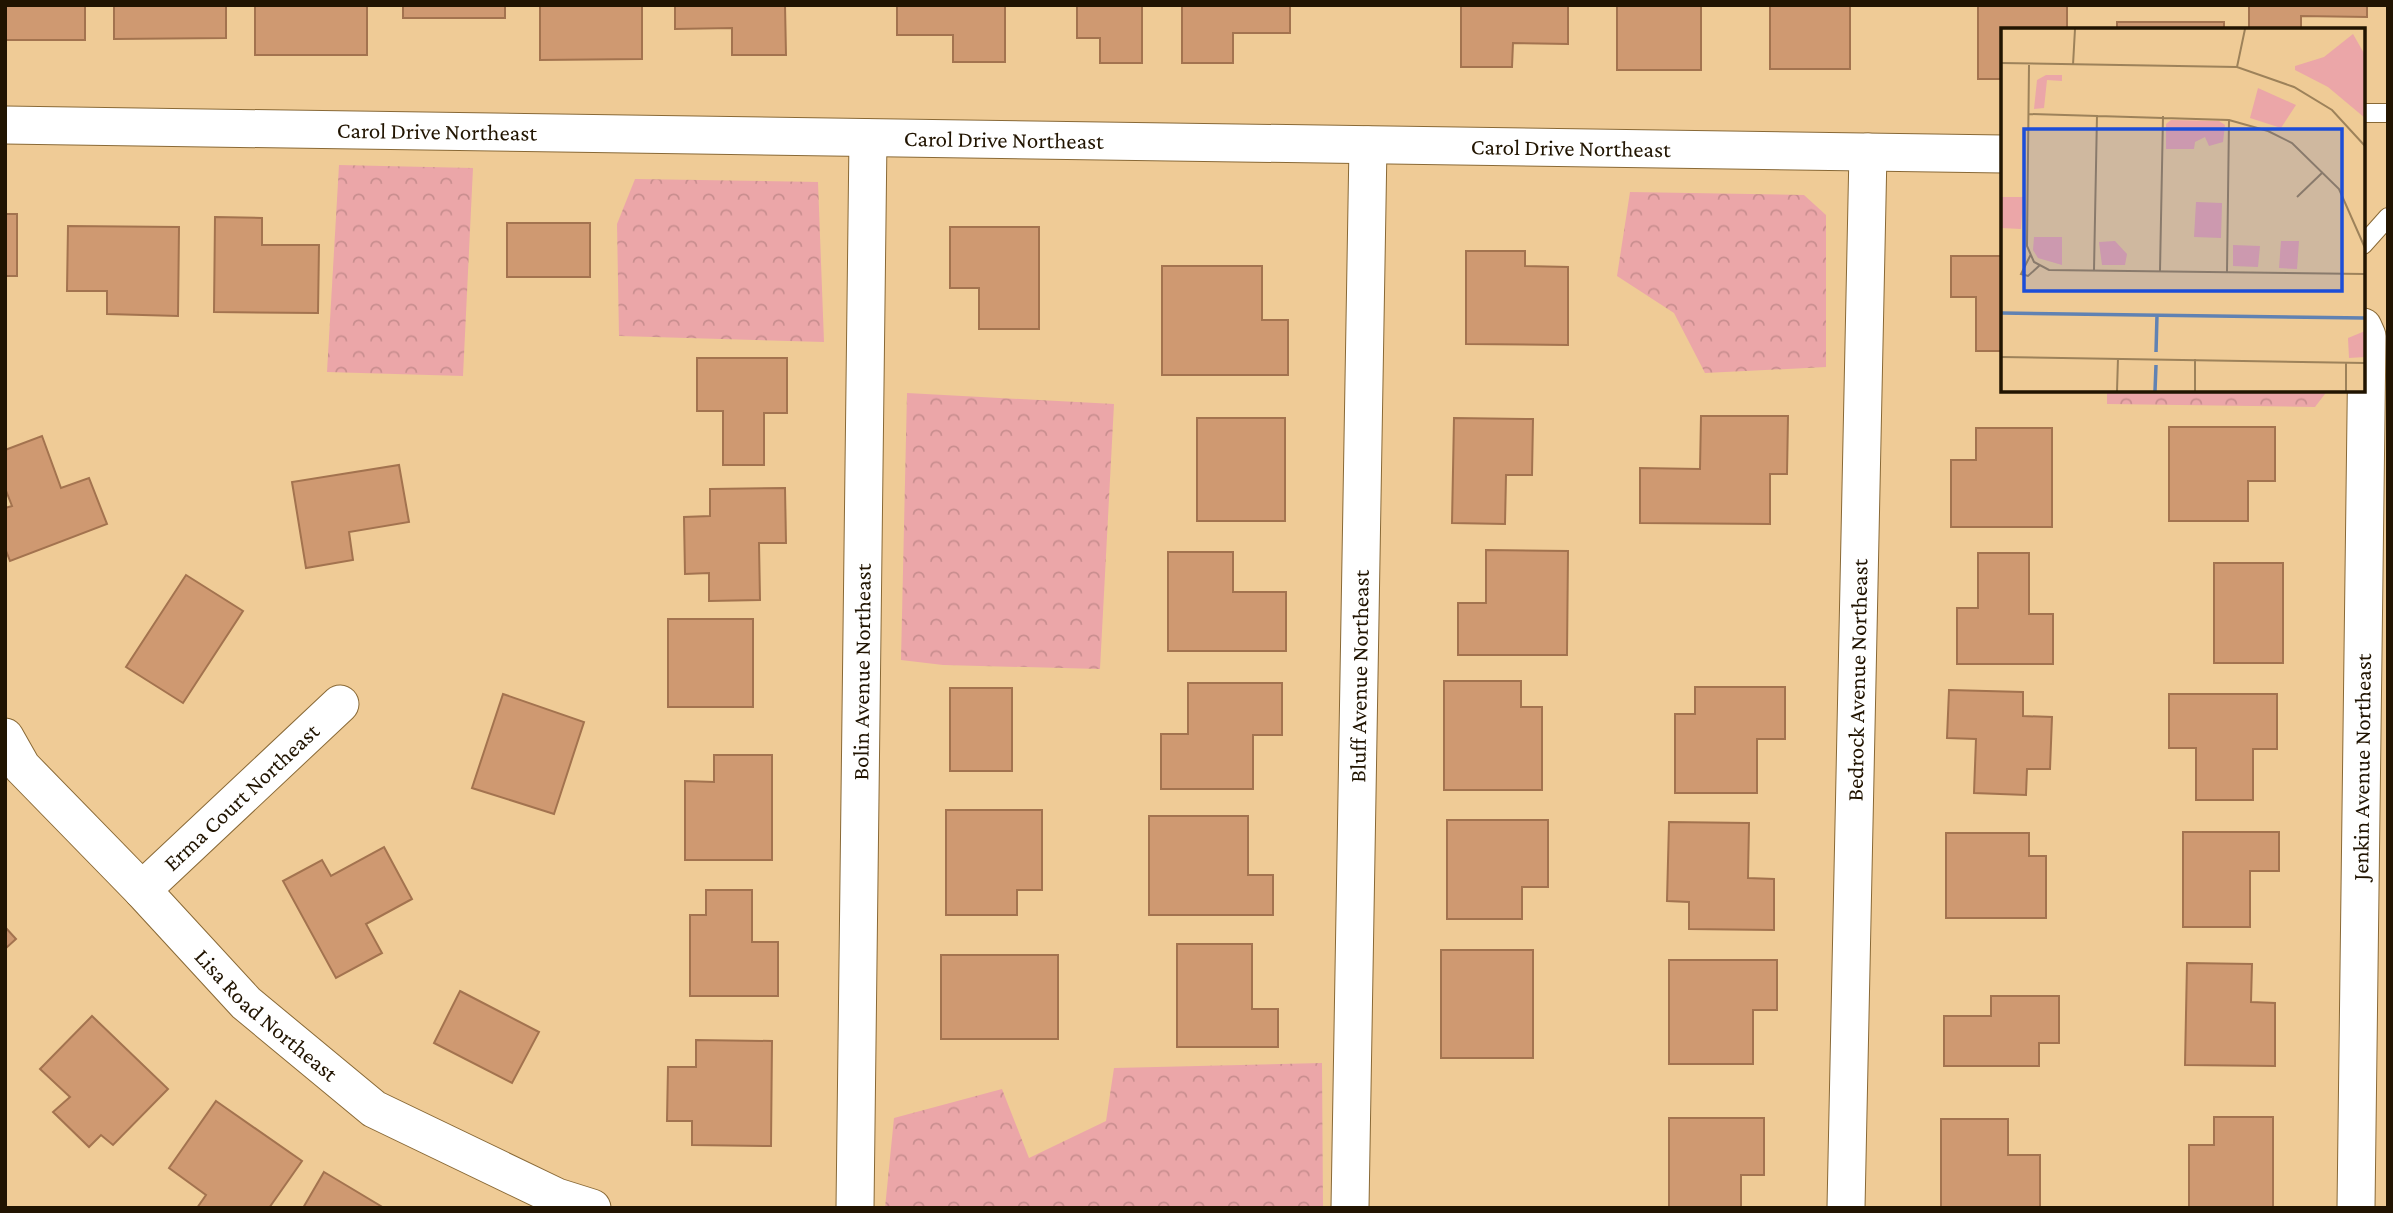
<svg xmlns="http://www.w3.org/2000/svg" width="2393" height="1213" font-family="'Crimson Pro',serif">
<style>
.forest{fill:url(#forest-crowns)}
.building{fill:#cf9971;stroke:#a3734f;stroke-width:2}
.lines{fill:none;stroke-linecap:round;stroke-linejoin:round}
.service-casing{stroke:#896936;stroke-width:20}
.minor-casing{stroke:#896936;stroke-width:39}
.service{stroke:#fff;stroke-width:18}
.minor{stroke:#fff;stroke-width:37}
.labels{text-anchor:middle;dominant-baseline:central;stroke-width:5;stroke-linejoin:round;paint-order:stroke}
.street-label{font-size:23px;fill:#211401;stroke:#fcd8a3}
.inset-river{fill:none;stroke:#6082b3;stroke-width:3.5}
.inset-road{fill:none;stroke:#9d825a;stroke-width:2}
.view{fill:#1d4ed8;fill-opacity:0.15;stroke:#1d4ed8;stroke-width:3.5}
.inset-edge{fill:none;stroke:#211401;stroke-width:3.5}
</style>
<defs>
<pattern id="forest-crowns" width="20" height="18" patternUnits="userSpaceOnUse" patternTransform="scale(1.75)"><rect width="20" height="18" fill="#eba6a8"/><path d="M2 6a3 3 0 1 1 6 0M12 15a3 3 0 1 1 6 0" fill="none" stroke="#c98e8f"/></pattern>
</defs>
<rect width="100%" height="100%" fill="#efcb96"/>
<g class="forest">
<path d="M 339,165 L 473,168 L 463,376 L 327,372 Z"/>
<path d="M 635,179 L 818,182 L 824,342 L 619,336 L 617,224 Z"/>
<path d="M 1630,192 L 1804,195 L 1826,215 L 1826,367 L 1705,373 L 1674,313 L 1617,276 Z"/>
<path d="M 2107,390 L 2328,390 L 2315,407 L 2107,404 Z"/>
<path d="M 907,393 L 1114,404 L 1100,669 L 943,665 L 901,660 Z"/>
<path d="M 1322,1063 L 1323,1208 L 885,1208 L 894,1118 L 1002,1089 L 1029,1158 L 1106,1121 L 1114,1068 Z"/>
</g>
<g class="building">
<rect x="5" y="5" width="80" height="35"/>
<path d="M 114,5 L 226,5 L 226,38 L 114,39 Z"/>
<rect x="255" y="5" width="112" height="50"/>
<rect x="403" y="5" width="102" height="13"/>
<path d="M 540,5 L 642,5 L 642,59 L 540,60 Z"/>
<path d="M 675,5 L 785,5 L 786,55 L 732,55 L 732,28 L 675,29 Z"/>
<path d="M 897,5 L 1005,5 L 1005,62 L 953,62 L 953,35 L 897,35 Z"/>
<path d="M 1077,5 L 1142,5 L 1142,63 L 1100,63 L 1100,38 L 1077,38 Z"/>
<path d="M 1182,5 L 1290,5 L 1290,33 L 1233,33 L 1233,63 L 1182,63 Z"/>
<path d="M 1461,5 L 1568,5 L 1568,44 L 1513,43 L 1512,67 L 1461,67 Z"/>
<rect x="1617" y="5" width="84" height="65"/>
<path d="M 1978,5 L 2067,5 L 2067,30 L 2003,30 L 2003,79 L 1978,79 Z"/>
<path d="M 2249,5 L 2367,5 L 2367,17 L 2301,16 L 2301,30 L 2249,30 Z"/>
<rect x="1770" y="6" width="80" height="63"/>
<rect x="2117" y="22" width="107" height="8"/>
<rect x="5" y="214" width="12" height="62"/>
<path d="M 215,217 L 262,218 L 262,245 L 319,245 L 318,313 L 214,312 Z"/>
<rect x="507" y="223" width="83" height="54"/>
<path d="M 68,226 L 179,227 L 178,316 L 107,314 L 107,291 L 67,291 Z"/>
<path d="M 950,227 L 1039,227 L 1039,329 L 979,329 L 979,288 L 950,288 Z"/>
<path d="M 1466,251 L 1525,251 L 1525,266 L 1568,267 L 1568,345 L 1466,344 Z"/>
<path d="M 1951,256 L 2003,256 L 2003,351 L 1976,351 L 1976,297 L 1951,297 Z"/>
<path d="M 1162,266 L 1262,266 L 1262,320 L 1288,320 L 1288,375 L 1162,375 Z"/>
<path d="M 697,358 L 787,358 L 787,413 L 764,413 L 764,465 L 723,465 L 723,411 L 697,411 Z"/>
<path d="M 1701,416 L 1788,416 L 1787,474 L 1770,474 L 1770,524 L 1640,523 L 1640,468 L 1700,469 Z"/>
<rect x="1197" y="418" width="88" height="103"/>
<path d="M 1454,418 L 1533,419 L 1532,475 L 1506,475 L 1505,524 L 1452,523 Z"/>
<path d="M 2169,427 L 2275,427 L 2275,481 L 2248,481 L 2248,521 L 2169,521 Z"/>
<path d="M 1976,428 L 2052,428 L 2052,527 L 1951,527 L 1951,460 L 1976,460 Z"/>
<path d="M 42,436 L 61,488 L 89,478 L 107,524 L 10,561 L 5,548 L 5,508 L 12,506 L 5,488 L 5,450 Z"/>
<path d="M 399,465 L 409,522 L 349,532 L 353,560 L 306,568 L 292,482 Z"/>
<path d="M 785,488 L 786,543 L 759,543 L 760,600 L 709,601 L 709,573 L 685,574 L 684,517 L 710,516 L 710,489 Z"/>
<path d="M 1486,550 L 1568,551 L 1567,655 L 1458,655 L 1458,603 L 1486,603 Z"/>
<path d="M 1168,552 L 1233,552 L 1233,592 L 1286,592 L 1286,651 L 1168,651 Z"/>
<path d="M 1978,553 L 2029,553 L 2029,614 L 2053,614 L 2053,664 L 1957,664 L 1957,608 L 1978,608 Z"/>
<rect x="2214" y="563" width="69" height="100"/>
<path d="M 186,575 L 243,611 L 183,703 L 126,667 Z"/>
<rect x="668" y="619" width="85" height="88"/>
<path d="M 1444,681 L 1521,681 L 1521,707 L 1542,707 L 1542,790 L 1444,790 Z"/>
<path d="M 1188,683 L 1282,683 L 1282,735 L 1253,735 L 1253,789 L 1161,789 L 1161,734 L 1188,734 Z"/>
<path d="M 1695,687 L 1785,687 L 1785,739 L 1757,739 L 1757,793 L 1675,793 L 1675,714 L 1695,714 Z"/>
<rect x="950" y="688" width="62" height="83"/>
<path d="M 1949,690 L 2023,692 L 2023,716 L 2052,717 L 2050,769 L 2027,769 L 2026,795 L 1974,793 L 1976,739 L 1947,738 Z"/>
<path d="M 503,694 L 584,722 L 554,814 L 472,788 Z"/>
<path d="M 2169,694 L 2277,694 L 2277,749 L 2253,749 L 2253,800 L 2196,800 L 2196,748 L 2169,748 Z"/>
<path d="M 714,755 L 772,755 L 772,860 L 685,860 L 685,781 L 714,782 Z"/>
<path d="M 946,810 L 1042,810 L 1042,890 L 1017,890 L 1017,915 L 946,915 Z"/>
<path d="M 1149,816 L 1248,816 L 1248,875 L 1273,875 L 1273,915 L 1149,915 Z"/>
<path d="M 1447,820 L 1548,820 L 1548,887 L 1522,887 L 1522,919 L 1447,919 Z"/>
<path d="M 1669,822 L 1749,823 L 1748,878 L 1774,879 L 1774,930 L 1689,929 L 1689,902 L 1667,901 Z"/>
<path d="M 2183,832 L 2279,832 L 2279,871 L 2250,871 L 2250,927 L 2183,927 Z"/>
<path d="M 1946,833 L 2029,833 L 2029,856 L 2046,856 L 2046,918 L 1946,918 Z"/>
<path d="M 384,847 L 412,899 L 366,924 L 382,953 L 336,978 L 283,881 L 322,860 L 331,876 Z"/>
<path d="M 706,890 L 752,890 L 752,942 L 778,942 L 778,996 L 690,996 L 690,915 L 706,915 Z"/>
<path d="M 5,927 L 16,939 L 5,949 Z"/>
<path d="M 1177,944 L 1252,944 L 1252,1009 L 1278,1009 L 1278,1047 L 1177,1047 Z"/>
<rect x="1441" y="950" width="92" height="108"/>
<rect x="941" y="955" width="117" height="84"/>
<path d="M 1669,960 L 1777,960 L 1777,1010 L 1753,1010 L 1753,1064 L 1669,1064 Z"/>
<path d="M 2187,963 L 2252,964 L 2251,1002 L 2275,1003 L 2275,1066 L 2185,1065 Z"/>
<path d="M 460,991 L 539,1032 L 512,1083 L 434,1043 Z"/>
<path d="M 1991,996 L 2059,996 L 2059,1043 L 2039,1043 L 2039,1066 L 1944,1066 L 1944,1016 L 1991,1016 Z"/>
<path d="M 92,1016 L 168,1089 L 113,1145 L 101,1135 L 89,1147 L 53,1112 L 70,1097 L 40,1069 Z"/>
<path d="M 696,1040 L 772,1041 L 771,1146 L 692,1145 L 692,1121 L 667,1121 L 668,1067 L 696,1067 Z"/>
<path d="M 216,1101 L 302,1161 L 269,1208 L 197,1208 L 206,1195 L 169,1168 Z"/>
<path d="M 2214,1117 L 2273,1117 L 2273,1208 L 2189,1208 L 2189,1145 L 2214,1145 Z"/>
<path d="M 1669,1118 L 1764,1118 L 1764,1175 L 1741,1175 L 1741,1208 L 1669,1208 Z"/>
<path d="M 1941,1119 L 2008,1119 L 2008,1155 L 2040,1155 L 2040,1208 L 1941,1208 Z"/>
<path d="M 324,1172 L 384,1208 L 303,1208 Z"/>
</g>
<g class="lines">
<defs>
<g id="service">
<path d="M 2363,113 L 2388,113"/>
<path d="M 2363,245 L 2388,217"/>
</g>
<g id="minor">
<path id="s1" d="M 5,125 L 2003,154"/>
<path id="s2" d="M 5,737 L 22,767 L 142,890 L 246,1003 L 374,1109 L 557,1197 L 592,1208"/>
<path id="s3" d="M 142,890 L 340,704"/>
<path id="s4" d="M 855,1208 L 868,138"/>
<path id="s5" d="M 1350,1208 L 1368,145"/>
<path id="s6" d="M 1846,1208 L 1868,152"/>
<path id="s7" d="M 2356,1208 L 2367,336 L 2363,327"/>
</g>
</defs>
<use href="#service" class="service-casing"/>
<use href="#minor" class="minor-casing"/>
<use href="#service" class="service"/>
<use href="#minor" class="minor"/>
</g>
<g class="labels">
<g class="street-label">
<text stroke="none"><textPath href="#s1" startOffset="432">Carol Drive Northeast</textPath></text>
<text stroke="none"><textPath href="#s1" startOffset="999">Carol Drive Northeast</textPath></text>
<text stroke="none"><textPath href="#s1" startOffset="1566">Carol Drive Northeast</textPath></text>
<text stroke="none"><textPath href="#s4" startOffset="536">Bolin Avenue Northeast</textPath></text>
<text stroke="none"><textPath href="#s5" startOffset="532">Bluff Avenue Northeast</textPath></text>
<text stroke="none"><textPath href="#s6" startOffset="528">Bedrock Avenue Northeast</textPath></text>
<text stroke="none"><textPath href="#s7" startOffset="441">Jenkin Avenue Northeast</textPath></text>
<text stroke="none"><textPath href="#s3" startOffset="136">Erma Court Northeast</textPath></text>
<text stroke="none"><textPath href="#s2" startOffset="383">Lisa Road Northeast</textPath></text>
</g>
</g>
<g transform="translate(2001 28)">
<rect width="364" height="364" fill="#efcb96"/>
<path d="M 45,47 L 61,47 L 61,53 L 46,52 L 43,80 L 33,81 L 36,52 ZM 257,60 L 295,77 L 280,100 L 249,90 ZM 170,92 L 218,93 L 224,97 L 222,114 L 208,118 L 204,109 L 194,114 L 193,121 L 165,121 L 165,96 ZM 0,169 L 22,169 L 20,201 L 0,200 ZM 195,174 L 221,175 L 220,210 L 193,209 ZM 33,209 L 61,209 L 61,237 L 37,230 L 32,222 ZM 114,213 L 126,226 L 124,237 L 101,237 L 98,214 ZM 280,213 L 298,213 L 296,241 L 278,240 ZM 232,217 L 259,218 L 257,239 L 232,238 ZM 364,303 L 364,329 L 348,330 L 347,310 Z" fill="#eba6a8"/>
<path d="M 352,6 L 364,27 L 364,90 L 327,59 L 294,42 L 294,38 L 323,29 Z" fill="#eba6a8"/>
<path class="inset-river" d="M 0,285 L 364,290M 155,324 L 156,287M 154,363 L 155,337"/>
<path class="inset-road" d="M 0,35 L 236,39 L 293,59 L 331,82 L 364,118M 28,37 L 26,218 L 33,234 L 48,242 L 364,246M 72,37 L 74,1M 236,39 L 244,1M 28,86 L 228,92 L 267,103 L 291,115 L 338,161 L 364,220M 296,169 L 322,144M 30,226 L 20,246 L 27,248 L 39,237M 93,242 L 96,87M 159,243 L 162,88M 226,244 L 228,92M 0,329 L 364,335M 116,363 L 117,330M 194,363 L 194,331M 345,363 L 345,335"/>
<path class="view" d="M 23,101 L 341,101 L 341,263 L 23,263 Z"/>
<rect width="364" height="364" class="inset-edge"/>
</g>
<rect width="2393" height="1213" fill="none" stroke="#211401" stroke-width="14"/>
</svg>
